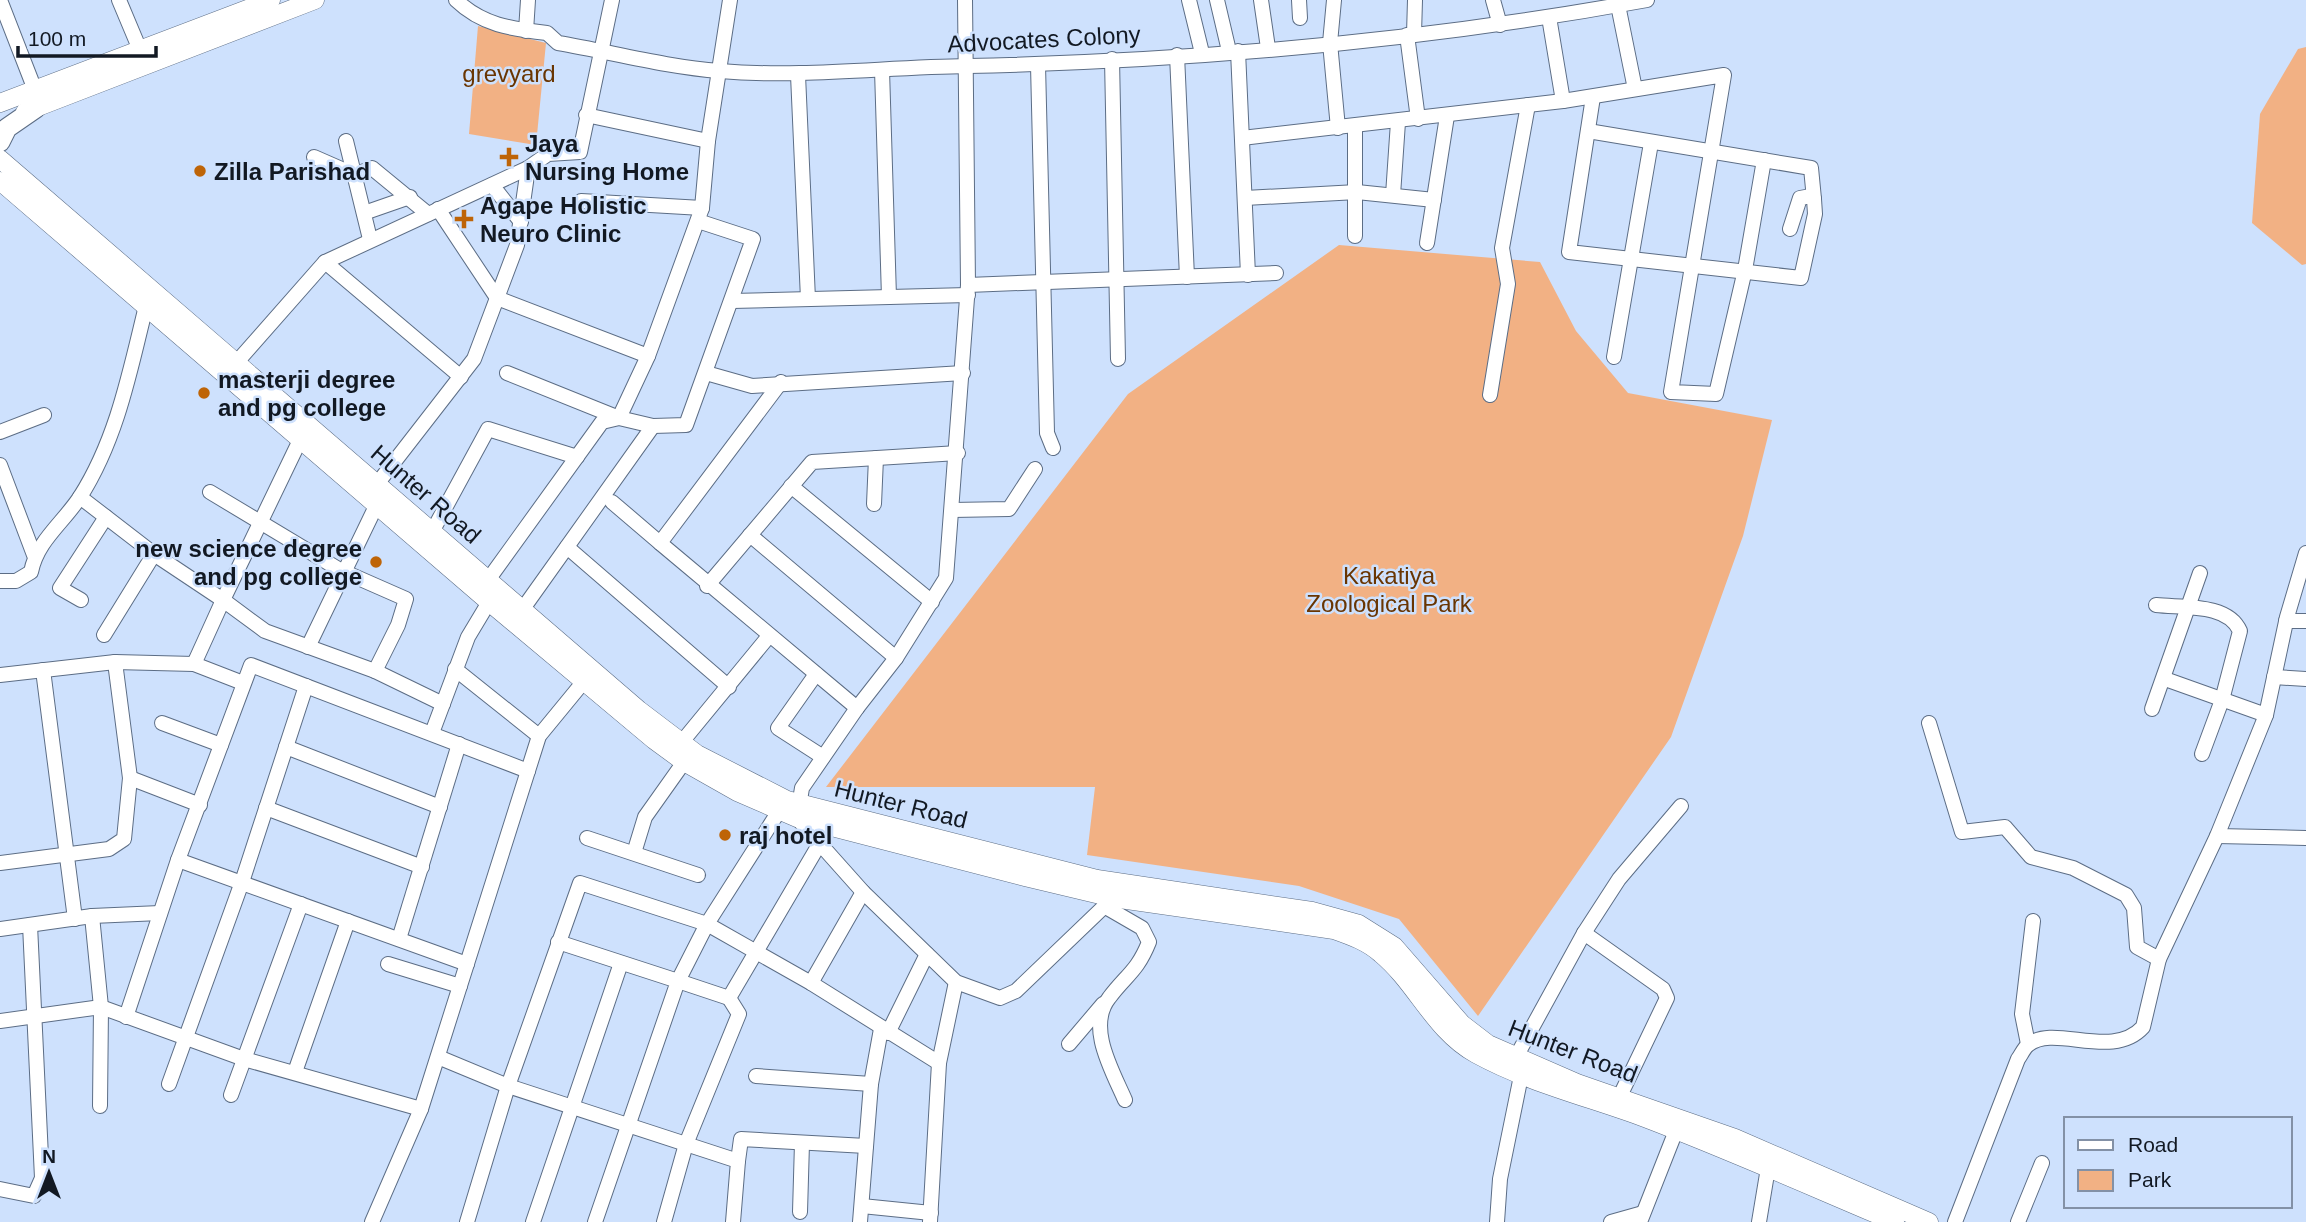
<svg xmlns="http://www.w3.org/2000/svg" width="2306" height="1222" font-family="Helvetica,sans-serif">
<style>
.green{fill:#f2b184}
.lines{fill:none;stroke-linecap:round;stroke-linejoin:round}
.minor-casing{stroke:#5c6d85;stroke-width:16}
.major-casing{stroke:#5c6d85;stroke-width:19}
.highway-casing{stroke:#5c6d85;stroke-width:21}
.minor{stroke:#fff;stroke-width:14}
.major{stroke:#fff;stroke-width:18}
.highway{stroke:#fff;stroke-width:19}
.poi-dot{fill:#be6407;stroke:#cee1fd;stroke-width:2.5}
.labels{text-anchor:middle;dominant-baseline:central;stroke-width:5;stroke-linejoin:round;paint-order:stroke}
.street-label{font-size:24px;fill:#121923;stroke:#cee1fd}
.park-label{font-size:24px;fill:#693502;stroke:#cee1fd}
.poi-label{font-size:24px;font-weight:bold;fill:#121923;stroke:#cee1fd;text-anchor:start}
</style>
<rect width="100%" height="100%" fill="#cee1fd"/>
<g class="green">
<path d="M 478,26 L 546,43 L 536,145 L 469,134 Z"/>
<path d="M 2306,47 L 2306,264 L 2302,265 L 2252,223 L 2260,114 L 2298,49 Z"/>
<path d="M 1339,245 L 1540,262 L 1576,331 L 1628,393 L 1772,420 L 1743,536 L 1671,737 L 1478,1016 L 1399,919 L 1299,886 L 1087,855 L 1095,787 L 826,787 L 1128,394 Z"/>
</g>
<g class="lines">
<defs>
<g id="minor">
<path d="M 0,0 L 35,90"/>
<path d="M 119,0 L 140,50"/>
<path d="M 456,0 C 482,25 511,29 547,33 L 558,43 C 611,52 666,67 720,71 C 803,78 885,67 968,66 C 1194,61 1424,41 1647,0"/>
<path d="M 965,0 L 968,285 L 946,578 L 896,658 L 857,708 L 802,788 L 797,818 L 863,892 L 956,982 L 1000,998 L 1016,991 L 1113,898"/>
<path d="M 1189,0 L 1202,53"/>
<path d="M 1217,0 L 1229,51"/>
<path d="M 1261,0 L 1268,48"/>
<path d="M 1299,0 L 1300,18"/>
<path d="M 1334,0 L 1330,43 L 1338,128"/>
<path d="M 1493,0 L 1500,25"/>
<path d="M 1618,5 L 1635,89"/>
<path d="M 1549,17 L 1563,101"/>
<path d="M 526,31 L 528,0"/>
<path d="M 1414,34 L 1415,0"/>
<path d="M 1407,35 L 1418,119"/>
<path d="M 1238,51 L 1248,275"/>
<path d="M 1177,55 L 1187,277"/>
<path d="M 1112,59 L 1118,359"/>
<path d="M 1038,65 L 1047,433 L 1053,448"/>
<path d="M 882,70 L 889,297"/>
<path d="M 798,75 L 808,299"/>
<path d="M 1593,97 L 1569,252 L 1801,278 L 1815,214 L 1814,199 L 1811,196 L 1800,198 L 1790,229"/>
<path d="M 586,115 L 708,141"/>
<path d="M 1588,131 L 1811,168 L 1814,199"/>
<path d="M 1242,138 L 1563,101 L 1724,75 L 1671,392 L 1716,394 L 1745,270 L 1764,160"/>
<path d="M 346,141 L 370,239"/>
<path d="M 314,157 L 355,175 L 372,168 L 428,214"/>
<path d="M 492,185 L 521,222"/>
<path d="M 1393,195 L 1398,122"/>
<path d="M 1245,198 L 1357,192 L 1434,200"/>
<path d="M 581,201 L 702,208"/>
<path d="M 438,209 L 497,298 L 648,356"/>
<path d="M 364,213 L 410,197"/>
<path d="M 1355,236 L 1355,126"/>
<path d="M 1427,243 L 1447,116"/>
<path d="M 325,262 L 461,377"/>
<path d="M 968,285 L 1276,273"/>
<path d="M 732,301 L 968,295"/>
<path d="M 1614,357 L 1651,143"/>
<path d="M 236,363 L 325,262 L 528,168 L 548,154 L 580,152 L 612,0"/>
<path d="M 507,373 L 619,418 L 653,426 L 686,425 L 753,239 L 698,221"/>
<path d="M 706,373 L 752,386 L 963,373"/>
<path d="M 781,382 L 660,543 L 857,708"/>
<path d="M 1490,395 L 1508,284 L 1502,248 L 1528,105"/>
<path d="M 0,432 L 44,415"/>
<path d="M 301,438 L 223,600 L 265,631 L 375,671 L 443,704"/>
<path d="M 0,465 L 34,555"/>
<path d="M 377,484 L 474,359 L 517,245 L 528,168"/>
<path d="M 791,486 L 932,602"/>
<path d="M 210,492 L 340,570 L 406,599 L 398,625 L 375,671"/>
<path d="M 612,502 L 660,543"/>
<path d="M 874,504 L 876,458"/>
<path d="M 952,510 L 1009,509 L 1035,469"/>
<path d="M 432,532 L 488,429 L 577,457"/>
<path d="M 750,535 L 896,658"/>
<path d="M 567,547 L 729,687"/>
<path d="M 0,581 L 16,581 L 31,572 C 37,541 63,523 80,497 C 117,439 130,371 146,306"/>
<path d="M 707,586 L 812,462 L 958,453"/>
<path d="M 483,587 L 602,422 L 619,418 L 648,356 L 702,208 L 708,141 L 730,0"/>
<path d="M 81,600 L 60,588 L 106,517"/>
<path d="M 2156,605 C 2183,608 2228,603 2240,631 L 2222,700 L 2202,754"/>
<path d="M 522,610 L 653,426"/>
<path d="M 2286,621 L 2306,621"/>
<path d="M 104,635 L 154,554"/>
<path d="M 308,647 L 377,504"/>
<path d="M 194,664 L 243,683"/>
<path d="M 455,669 L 539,736"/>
<path d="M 43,670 L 75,919"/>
<path d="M 816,674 L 778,728 L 823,757"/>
<path d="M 0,675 L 115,662 L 194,664 L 223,600 L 154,554 L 80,497"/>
<path d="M 2274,677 L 2306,679"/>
<path d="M 2165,679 L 2266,715"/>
<path d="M 2152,709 L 2200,573"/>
<path d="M 162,723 L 221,745"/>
<path d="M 1929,723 L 1962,832 L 2005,827 L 2031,857 L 2073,868 L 2126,895 L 2134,908 L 2137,947 L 2159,959"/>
<path d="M 432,733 L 468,637 L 489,602"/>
<path d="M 681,743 L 769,636"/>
<path d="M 286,747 L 440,807"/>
<path d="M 130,778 L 200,805"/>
<path d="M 266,808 L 422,867"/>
<path d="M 779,811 L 707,924 L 678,981 L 729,998 L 820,843"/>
<path d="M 2217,836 L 2306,838"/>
<path d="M 587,838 L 698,875"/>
<path d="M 634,853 L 645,817 L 684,762"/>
<path d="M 178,860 L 467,964"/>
<path d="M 0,863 L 109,849 L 124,839 L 130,778 L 115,662"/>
<path d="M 1104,906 L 1142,928 L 1149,942 C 1137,972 1126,975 1109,998 C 1086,1027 1113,1072 1125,1100"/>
<path d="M 92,916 L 101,1007 L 100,1106"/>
<path d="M 0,929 L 92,916 L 160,913"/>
<path d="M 1584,933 L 1663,989 L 1667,998 L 1620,1096"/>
<path d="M 399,939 L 459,744"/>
<path d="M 558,942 L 678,981 L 595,1222"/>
<path d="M 388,964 L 460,986"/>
<path d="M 811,983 L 863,892"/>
<path d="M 126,1017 L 178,860 L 251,665 L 528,771"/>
<path d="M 0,1021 L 101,1007 L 244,1059 L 421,1109"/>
<path d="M 888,1033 L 927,954"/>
<path d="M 1069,1044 L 1103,1004"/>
<path d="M 2028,1044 L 2022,1014 L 2033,921"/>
<path d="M 438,1057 L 508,1086 L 738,1161 L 733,1222"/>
<path d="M 1516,1057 L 1584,933 L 1619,879 L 1681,806"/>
<path d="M 295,1072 L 348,921"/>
<path d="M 756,1076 L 871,1084"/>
<path d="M 169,1084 L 242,882 L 306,686"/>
<path d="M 231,1095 L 301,904"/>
<path d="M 738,1161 L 741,1139 L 866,1146"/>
<path d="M 0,1189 L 34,1196 L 42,1178 L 30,925"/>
<path d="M 862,1206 L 931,1213"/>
<path d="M 800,1212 L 802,1143"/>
<path d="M 372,1222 L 421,1109 L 539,736 L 585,680"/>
<path d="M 467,1222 L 508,1086 L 580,883 L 707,924 L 811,983 L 939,1063"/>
<path d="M 533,1222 L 621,963"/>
<path d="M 664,1222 L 686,1144 L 739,1014 L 729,998"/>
<path d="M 860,1222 L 871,1084 L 881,1029"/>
<path d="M 930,1222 L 939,1063 L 956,982"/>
<path d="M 1497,1222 L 1500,1179 L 1521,1076"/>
<path d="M 1611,1222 L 1643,1213"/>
<path d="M 1640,1222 L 1679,1123"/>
<path d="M 1759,1222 L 1768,1168"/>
<path d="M 1955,1222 L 2018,1059 C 2021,1055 2024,1048 2028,1045 C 2054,1023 2112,1061 2143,1027 L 2159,959 L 2217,836 L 2266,715 L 2287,617 L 2306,553"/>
<path d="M 2018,1222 L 2042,1163"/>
</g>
<g id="major">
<path d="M 0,103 L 271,0"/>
<path d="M 25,112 L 315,0"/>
<path d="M 0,159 L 639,710 L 697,754 L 787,800 L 1097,879 L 1312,911 L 1359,924 L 1394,946 L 1462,1024 L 1488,1044 L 1577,1083 L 1735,1138 L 1929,1222"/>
<path d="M 0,181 L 489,602 L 654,740 L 684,762 L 737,792 L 797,818 L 1025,877 L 1113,898 L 1334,930 C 1351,936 1368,942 1381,954 C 1417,984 1434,1031 1476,1054 C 1529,1083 1588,1097 1645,1118 C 1729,1150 1812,1187 1895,1222"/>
</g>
<path id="highway" d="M 0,142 L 7,128 L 36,108"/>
</defs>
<use href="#minor" class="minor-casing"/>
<use href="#major" class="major-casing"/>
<use href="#highway" class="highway-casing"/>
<use href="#minor" class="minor"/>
<use href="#major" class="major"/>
<use href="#highway" class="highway"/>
</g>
<g class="poi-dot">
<path d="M505.5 146.5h7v7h7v7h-7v7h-7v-7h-7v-7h7z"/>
<circle cx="200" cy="171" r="7"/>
<path d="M460.5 208.5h7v7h7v7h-7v7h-7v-7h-7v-7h7z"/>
<circle cx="204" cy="393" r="7"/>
<circle cx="376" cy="562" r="7"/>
<circle cx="725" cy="835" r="7"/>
</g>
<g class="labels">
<g class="street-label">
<text transform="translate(1044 39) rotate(-3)">Advocates Colony</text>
<text transform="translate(426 494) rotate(41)">Hunter Road</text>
<text transform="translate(901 804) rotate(14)">Hunter Road</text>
<text transform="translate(1573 1051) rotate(21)">Hunter Road</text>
</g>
<g class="park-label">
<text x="509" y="73">grevyard</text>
<text x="1389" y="575">Kakatiya<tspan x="1389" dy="28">Zoological Park</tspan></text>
</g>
<g class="poi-label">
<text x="525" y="143">Jaya<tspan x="525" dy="28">Nursing Home</tspan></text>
<text x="214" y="171">Zilla Parishad</text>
<text x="480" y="205">Agape Holistic<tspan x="480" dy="28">Neuro Clinic</tspan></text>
<text x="218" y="379">masterji degree<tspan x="218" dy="28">and pg college</tspan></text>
<text x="362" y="548" text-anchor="end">new science degree<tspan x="362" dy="28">and pg college</tspan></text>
<text x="739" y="835">raj hotel</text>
</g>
</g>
<rect x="2064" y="1117" width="228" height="91" fill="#cee1fd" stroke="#8391a6" stroke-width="2"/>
<rect x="2078" y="1140" width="35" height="10" fill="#ffffff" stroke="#8391a6" stroke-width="2"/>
<text x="2128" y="1152" font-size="21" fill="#121923">Road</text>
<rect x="2078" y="1170" width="35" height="21" fill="#f2b184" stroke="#8391a6" stroke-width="2"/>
<text x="2128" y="1187" font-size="21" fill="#121923">Park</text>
<g transform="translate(49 1173)" stroke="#cee1fd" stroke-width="5" paint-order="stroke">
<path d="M0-5L12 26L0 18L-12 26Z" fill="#121923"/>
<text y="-10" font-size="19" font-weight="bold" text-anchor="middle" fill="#121923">N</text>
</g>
<path d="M18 46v10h138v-10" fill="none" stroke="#121923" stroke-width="3.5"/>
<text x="28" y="46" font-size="21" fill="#121923" stroke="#cee1fd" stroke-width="5" paint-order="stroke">100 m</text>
</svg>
